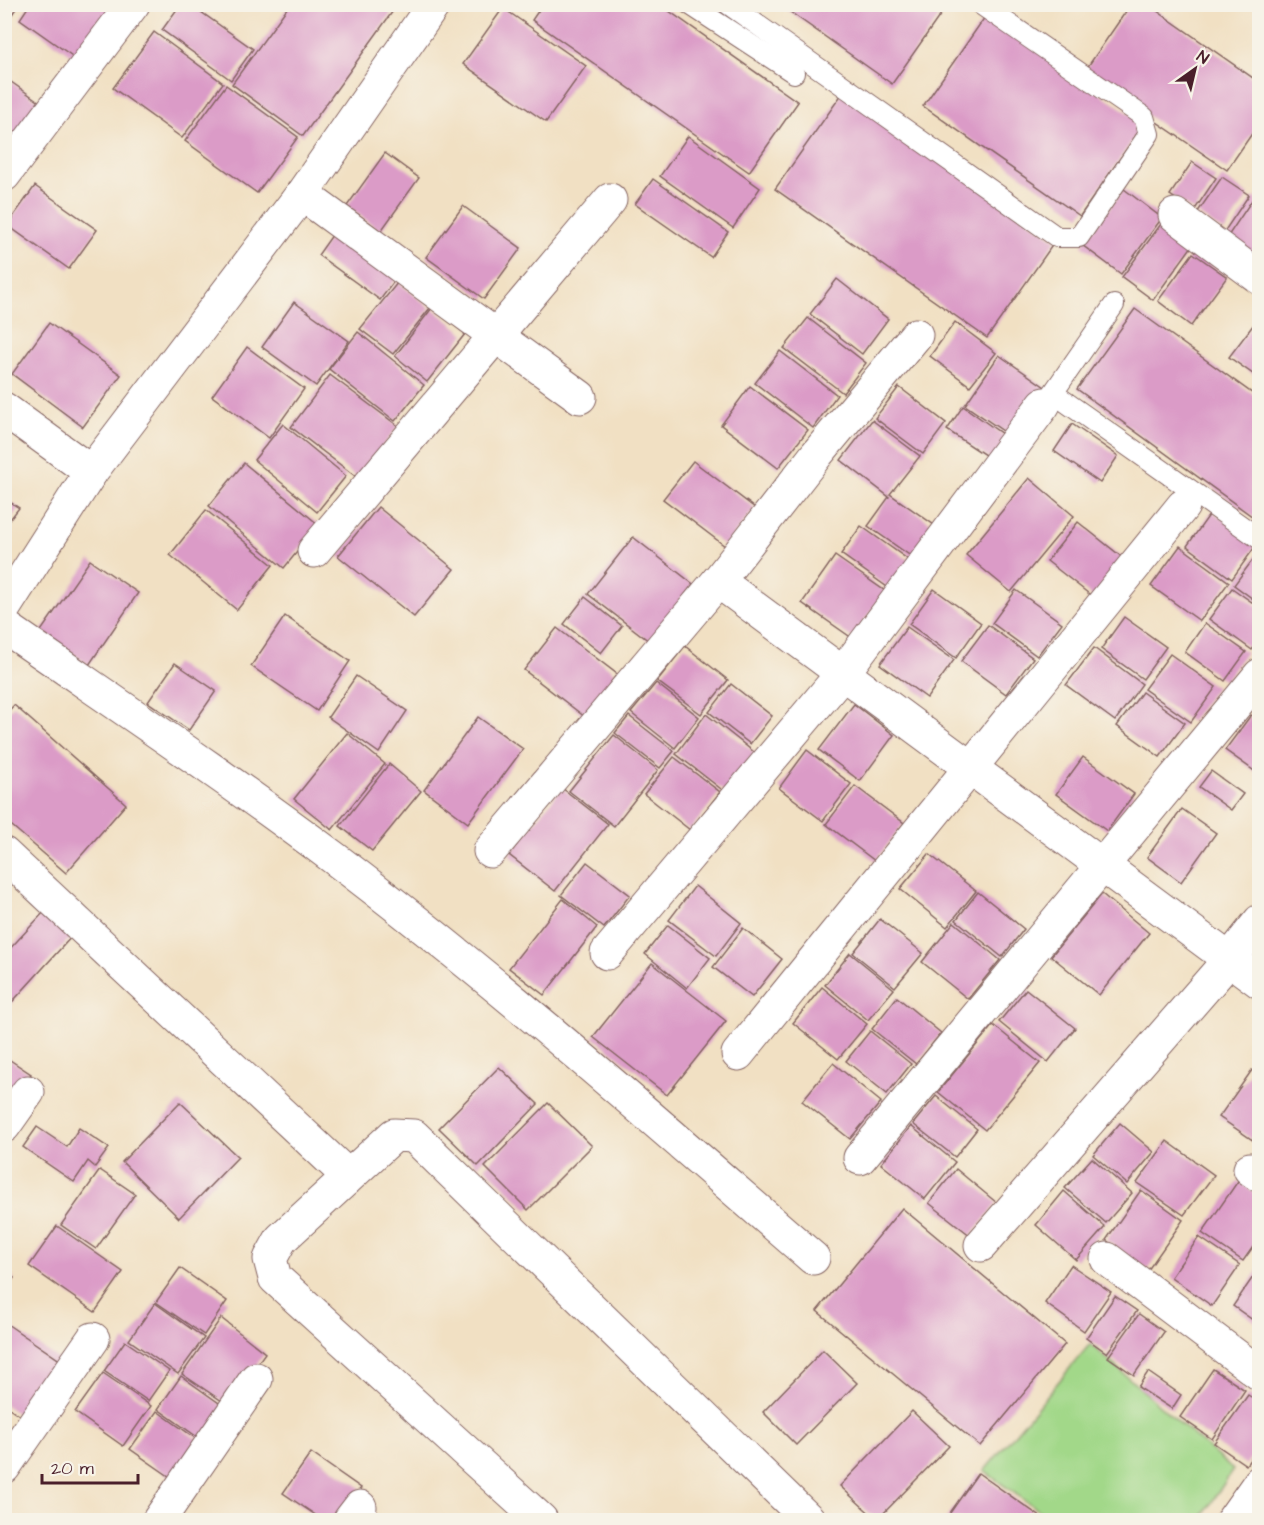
<svg xmlns="http://www.w3.org/2000/svg" width="1264" height="1525" font-family="'Architects Daughter',sans-serif">
<style>
.green{fill:#a2d889;stroke:#767c5a;stroke-width:1.5}
.building{fill:#db9bc7}
.lines{fill:none;stroke-linecap:round;stroke-linejoin:round}
.lane-casing{stroke:#846360;stroke-width:22}
.street-casing{stroke:#846360;stroke-width:35}
.lane{stroke:#fff;stroke-width:20}
.street{stroke:#fff;stroke-width:33}
</style>
<rect width="100%" height="100%" fill="#f7f3e8"/>
<filter id="ink" filterUnits="userSpaceOnUse"><feTurbulence type="fractalNoise" baseFrequency=".0167" numOctaves="2"/><feDisplacementMap in="SourceGraphic" scale="12" xChannelSelector="R" yChannelSelector="G"/><feConvolveMatrix kernelMatrix="1 2 1 2 8 2 1 2 1" color-interpolation-filters="sRGB"/></filter>
<filter id="wash" filterUnits="userSpaceOnUse"><feTurbulence type="fractalNoise" baseFrequency=".008" numOctaves="4" result="noise"/><feDisplacementMap in="SourceGraphic" scale="24" xChannelSelector="R" yChannelSelector="G"/><feGaussianBlur stdDeviation="1.35" result="paint"/><feColorMatrix in="noise" values="0 0 0 0 0 0 0 0 0 0 0 0 0 0 0 0 0 1.4 0 .05"/><feComposite in="paint" operator="in"/></filter>
<g filter="url(#wash)">
<rect width="100%" height="100%" fill="#f1e0c3"/>
<path class="green" d="M 1090,1344 L 1233,1470 L 1200,1520 L 1052,1520 L 984,1471 Z"/>
<g id="blocks">
<g class="building">
<path d="M 4,4 L 19,4 L 4,26 Z"/>
<path d="M 30,4 L 102,4 L 112,11 L 78,60 L 20,19 Z"/>
<path d="M 290,4 L 398,4 L 303,136 L 232,84 Z"/>
<path d="M 543,4 L 659,4 L 798,102 L 749,172 L 532,20 Z"/>
<path d="M 779,4 L 948,4 L 892,84 Z"/>
<path d="M 1131,4 L 1147,4 L 1260,83 L 1260,122 L 1227,170 L 1084,72 Z"/>
<path d="M 180,5 L 191,5 L 253,49 L 231,80 L 162,30 Z"/>
<path d="M 503,8 L 586,66 L 546,122 L 463,64 Z"/>
<path d="M 987,14 L 1144,124 L 1080,216 L 923,106 Z"/>
<path d="M 154,32 L 223,83 L 182,138 L 113,88 Z"/>
<path d="M 4,77 L 41,103 L 4,155 Z"/>
<path d="M 226,85 L 298,137 L 257,193 L 185,141 Z"/>
<path d="M 844,91 L 1056,240 L 987,338 L 775,189 Z"/>
<path d="M 688,136 L 760,188 L 733,228 L 660,176 Z"/>
<path d="M 385,153 L 419,178 L 381,231 L 347,206 Z"/>
<path d="M 1192,162 L 1216,178 L 1194,211 L 1170,195 Z"/>
<path d="M 1222,177 L 1249,195 L 1224,232 L 1197,213 Z"/>
<path d="M 653,179 L 728,232 L 711,257 L 635,204 Z"/>
<path d="M 35,186 L 97,230 L 69,269 L 7,225 Z"/>
<path d="M 1124,189 L 1162,218 L 1121,274 L 1082,245 Z"/>
<path d="M 1254,197 L 1260,201 L 1260,262 L 1226,239 Z"/>
<path d="M 463,206 L 521,248 L 484,299 L 426,257 Z"/>
<path d="M 1164,220 L 1195,242 L 1153,300 L 1122,277 Z"/>
<path d="M 335,231 L 398,276 L 380,300 L 318,255 Z"/>
<path d="M 1193,253 L 1227,277 L 1191,326 L 1158,301 Z"/>
<path d="M 837,279 L 888,319 L 862,354 L 810,314 Z"/>
<path d="M 398,282 L 430,308 L 393,354 L 360,329 Z"/>
<path d="M 294,302 L 349,341 L 316,386 L 262,347 Z"/>
<path d="M 432,308 L 465,334 L 427,382 L 395,356 Z"/>
<path d="M 1135,309 L 1260,399 L 1260,522 L 1077,389 Z"/>
<path d="M 1260,316 L 1260,379 L 1229,357 Z"/>
<path d="M 808,318 L 866,363 L 843,393 L 784,348 Z"/>
<path d="M 955,322 L 996,353 L 970,386 L 930,356 Z"/>
<path d="M 49,323 L 121,375 L 83,427 L 12,374 Z"/>
<path d="M 358,332 L 424,385 L 395,421 L 329,369 Z"/>
<path d="M 247,347 L 304,389 L 269,438 L 212,396 Z"/>
<path d="M 780,351 L 837,395 L 813,428 L 755,383 Z"/>
<path d="M 999,355 L 1045,387 L 1012,437 L 965,405 Z"/>
<path d="M 330,375 L 398,426 L 359,479 L 291,427 Z"/>
<path d="M 750,386 L 808,430 L 778,468 L 721,425 Z"/>
<path d="M 899,387 L 946,423 L 923,454 L 875,418 Z"/>
<path d="M 963,406 L 1009,439 L 994,461 L 947,430 Z"/>
<path d="M 872,420 L 920,456 L 890,494 L 937,527 L 915,559 L 868,526 L 889,497 L 841,460 Z"/>
<path d="M 283,424 L 346,476 L 317,512 L 254,460 Z"/>
<path d="M 1072,424 L 1118,456 L 1100,483 L 1054,451 Z"/>
<path d="M 693,461 L 755,508 L 725,546 L 663,499 Z"/>
<path d="M 244,463 L 319,525 L 284,568 L 209,506 Z"/>
<path d="M 1029,478 L 1074,516 L 1011,592 L 966,555 Z"/>
<path d="M 4,498 L 19,508 L 4,527 Z"/>
<path d="M 378,507 L 454,569 L 414,617 L 338,556 Z"/>
<path d="M 206,510 L 273,565 L 237,610 L 170,555 Z"/>
<path d="M 1212,511 L 1257,544 L 1232,579 L 1187,546 Z"/>
<path d="M 1078,522 L 1123,558 L 1093,597 L 1047,561 Z"/>
<path d="M 861,526 L 910,561 L 890,589 L 841,554 Z"/>
<path d="M 633,537 L 693,584 L 649,641 L 588,594 Z"/>
<path d="M 1180,546 L 1229,582 L 1200,621 L 1151,586 Z"/>
<path d="M 1260,550 L 1260,604 L 1234,585 Z"/>
<path d="M 835,556 L 885,591 L 852,638 L 802,603 Z"/>
<path d="M 90,560 L 138,593 L 89,665 L 41,631 Z"/>
<path d="M 1232,588 L 1260,608 L 1260,639 L 1252,650 L 1209,619 Z"/>
<path d="M 934,589 L 981,623 L 956,658 L 909,624 Z"/>
<path d="M 1016,590 L 1062,623 L 1037,656 L 992,623 Z"/>
<path d="M 585,597 L 622,626 L 601,653 L 564,624 Z"/>
<path d="M 285,616 L 350,661 L 317,711 L 251,666 Z"/>
<path d="M 1124,617 L 1166,647 L 1143,679 L 1101,649 Z"/>
<path d="M 1205,623 L 1246,652 L 1225,681 L 1185,652 Z"/>
<path d="M 988,625 L 1033,658 L 1006,694 L 961,661 Z"/>
<path d="M 907,627 L 954,660 L 927,698 L 880,664 Z"/>
<path d="M 557,628 L 617,674 L 585,717 L 524,670 Z"/>
<path d="M 685,646 L 728,680 L 701,714 L 657,681 Z"/>
<path d="M 1094,648 L 1142,684 L 1115,721 L 1066,685 Z"/>
<path d="M 1170,654 L 1216,687 L 1191,722 L 1144,689 Z"/>
<path d="M 175,663 L 216,691 L 189,730 L 148,702 Z"/>
<path d="M 356,676 L 407,711 L 379,753 L 328,717 Z"/>
<path d="M 656,683 L 699,717 L 675,748 L 631,713 Z"/>
<path d="M 731,684 L 772,716 L 750,744 L 709,712 Z"/>
<path d="M 1142,692 L 1185,723 L 1160,757 L 1117,726 Z"/>
<path d="M 854,704 L 894,735 L 860,781 L 819,750 Z"/>
<path d="M 14,705 L 126,804 L 66,873 L 4,819 L 4,716 Z"/>
<path d="M 706,714 L 755,753 L 725,792 L 676,754 Z"/>
<path d="M 1251,715 L 1260,721 L 1260,775 L 1225,750 Z"/>
<path d="M 629,716 L 674,751 L 660,768 L 615,733 Z"/>
<path d="M 478,717 L 523,749 L 468,823 L 424,790 Z"/>
<path d="M 347,733 L 385,764 L 332,830 L 294,799 Z"/>
<path d="M 614,735 L 658,770 L 614,826 L 569,791 Z"/>
<path d="M 807,750 L 851,784 L 823,821 L 779,788 Z"/>
<path d="M 674,757 L 720,792 L 690,830 L 644,794 Z"/>
<path d="M 1083,757 L 1134,794 L 1107,831 L 1056,794 Z"/>
<path d="M 389,764 L 421,791 L 372,851 L 340,826 Z"/>
<path d="M 1211,771 L 1243,794 L 1231,810 L 1199,787 Z"/>
<path d="M 855,786 L 904,823 L 875,861 L 826,824 Z"/>
<path d="M 562,788 L 608,824 L 555,891 L 509,855 Z"/>
<path d="M 1182,809 L 1216,833 L 1181,882 L 1147,857 Z"/>
<path d="M 929,854 L 976,891 L 947,927 L 900,889 Z"/>
<path d="M 587,862 L 630,895 L 604,928 L 561,895 Z"/>
<path d="M 695,886 L 741,923 L 716,956 L 669,920 Z"/>
<path d="M 978,892 L 1024,929 L 1002,957 L 956,920 Z"/>
<path d="M 1102,894 L 1149,933 L 1099,995 L 1051,956 Z"/>
<path d="M 563,899 L 597,927 L 544,995 L 509,968 Z"/>
<path d="M 44,912 L 72,936 L 4,1011 L 4,955 Z"/>
<path d="M 880,919 L 923,953 L 895,987 L 853,953 Z"/>
<path d="M 954,922 L 1000,960 L 968,999 L 922,962 Z"/>
<path d="M 668,925 L 710,958 L 687,988 L 645,954 Z"/>
<path d="M 743,928 L 782,959 L 752,997 L 713,967 Z"/>
<path d="M 850,953 L 894,989 L 868,1020 L 825,985 Z"/>
<path d="M 652,963 L 726,1021 L 667,1095 L 593,1037 Z"/>
<path d="M 822,987 L 867,1024 L 838,1059 L 793,1023 Z"/>
<path d="M 1026,989 L 1075,1028 L 1048,1062 L 999,1022 Z"/>
<path d="M 897,997 L 941,1033 L 916,1064 L 872,1029 Z"/>
<path d="M 993,1025 L 1040,1063 L 985,1130 L 938,1092 Z"/>
<path d="M 870,1031 L 911,1064 L 887,1094 L 846,1061 Z"/>
<path d="M 4,1056 L 31,1074 L 4,1111 Z"/>
<path d="M 833,1063 L 881,1102 L 850,1139 L 802,1101 Z"/>
<path d="M 499,1067 L 538,1104 L 478,1166 L 439,1128 Z"/>
<path d="M 1252,1070 L 1260,1075 L 1260,1145 L 1219,1117 Z"/>
<path d="M 936,1096 L 977,1129 L 955,1157 L 913,1124 Z"/>
<path d="M 180,1102 L 238,1157 L 179,1218 L 122,1162 Z"/>
<path d="M 548,1103 L 592,1146 L 528,1210 L 485,1167 Z"/>
<path d="M 1120,1123 L 1154,1152 L 1127,1184 L 1093,1155 Z"/>
<path d="M 911,1126 L 955,1162 L 925,1199 L 881,1164 Z"/>
<path d="M 37,1127 L 67,1147 L 79,1128 L 109,1148 L 95,1167 L 88,1161 L 74,1182 L 23,1147 Z"/>
<path d="M 1167,1141 L 1214,1175 L 1184,1215 L 1137,1183 Z"/>
<path d="M 1092,1158 L 1132,1193 L 1106,1223 L 1065,1188 Z"/>
<path d="M 956,1169 L 997,1203 L 971,1236 L 929,1203 Z"/>
<path d="M 100,1170 L 135,1194 L 96,1249 L 61,1225 Z"/>
<path d="M 1238,1181 L 1260,1196 L 1260,1237 L 1243,1261 L 1202,1233 Z"/>
<path d="M 1141,1190 L 1183,1220 L 1148,1270 L 1106,1240 Z"/>
<path d="M 1064,1191 L 1105,1227 L 1076,1260 L 1036,1225 Z"/>
<path d="M 902,1208 L 1065,1344 L 980,1446 L 817,1311 Z"/>
<path d="M 57,1226 L 123,1272 L 95,1312 L 29,1266 Z"/>
<path d="M 1199,1237 L 1240,1265 L 1212,1306 L 1171,1277 Z"/>
<path d="M 1071,1265 L 1111,1292 L 1084,1331 L 1045,1303 Z"/>
<path d="M 1260,1267 L 1260,1325 L 1233,1306 Z"/>
<path d="M 180,1268 L 227,1301 L 204,1335 L 156,1302 Z"/>
<path d="M 4,1271 L 14,1278 L 4,1291 Z"/>
<path d="M 1115,1296 L 1137,1311 L 1107,1353 L 1086,1338 Z"/>
<path d="M 155,1303 L 204,1338 L 178,1374 L 129,1340 Z"/>
<path d="M 1139,1314 L 1164,1332 L 1134,1375 L 1108,1357 Z"/>
<path d="M 221,1318 L 265,1353 L 228,1405 L 182,1374 Z"/>
<path d="M 4,1322 L 61,1361 L 22,1417 L 4,1404 Z"/>
<path d="M 125,1341 L 169,1371 L 148,1401 L 104,1371 Z"/>
<path d="M 823,1350 L 857,1383 L 796,1445 L 763,1412 Z"/>
<path d="M 1213,1369 L 1245,1390 L 1212,1439 L 1180,1417 Z"/>
<path d="M 1148,1372 L 1181,1395 L 1172,1409 L 1138,1387 Z"/>
<path d="M 103,1373 L 151,1406 L 123,1446 L 75,1412 Z"/>
<path d="M 181,1376 L 226,1408 L 203,1441 L 158,1409 Z"/>
<path d="M 1248,1395 L 1260,1403 L 1260,1446 L 1246,1465 L 1214,1443 Z"/>
<path d="M 157,1411 L 202,1443 L 176,1481 L 130,1449 Z"/>
<path d="M 912,1411 L 949,1446 L 877,1520 L 840,1486 Z"/>
<path d="M 311,1453 L 361,1488 L 338,1520 L 323,1520 L 283,1493 Z"/>
<path d="M 978,1473 L 1045,1520 L 945,1520 Z"/>
</g>
</g>
</g>
<g filter="url(#ink)">
<use href="#blocks" fill-opacity="0" stroke="#846360" stroke-width="1.5"/>
<g class="lines">
<defs>
<g id="lane">
<path d="M 689,4 L 794,73"/>
<path d="M 728,4 L 1057,237 L 1079,237 L 1149,134 L 1144,117 L 980,4"/>
<path d="M 1114,305 L 1053,393 L 1260,539"/>
</g>
<g id="street">
<path d="M 4,175 L 133,4"/>
<path d="M 302,194 L 580,397"/>
<path d="M 1175,215 L 1260,278"/>
<path d="M 4,409 L 91,472"/>
<path d="M 314,551 L 610,200"/>
<path d="M 718,581 L 1260,982"/>
<path d="M 4,608 L 91,472 L 302,194 L 434,4"/>
<path d="M 4,626 C 115,703 226,777 334,858 C 500,983 656,1122 813,1258"/>
<path d="M 490,851 L 718,581 L 817,454 L 916,335"/>
<path d="M 4,854 L 348,1176"/>
<path d="M 607,953 L 843,673 L 1044,404"/>
<path d="M 738,1054 L 1183,506"/>
<path d="M 4,1126 L 28,1092"/>
<path d="M 860,1158 L 1260,675"/>
<path d="M 1250,1169 L 1260,1176"/>
<path d="M 981,1245 L 1229,960 L 1260,921"/>
<path d="M 1107,1259 L 1260,1374"/>
<path d="M 4,1467 L 93,1339"/>
<path d="M 159,1520 L 256,1379"/>
<path d="M 350,1520 L 360,1507"/>
<path d="M 541,1520 L 275,1278 L 270,1259 L 281,1239 L 394,1135 L 414,1136 L 809,1520"/>
<path d="M 1233,1520 L 1260,1482"/>
</g>
</defs>
<use href="#lane" class="lane-casing"/>
<use href="#street" class="street-casing"/>
<use href="#lane" class="lane"/>
<use href="#street" class="street"/>
</g>
</g>
<rect width="1264" height="1525" fill="none" stroke="#f7f3e8" stroke-width="24"/>
<g transform="translate(1195 69) rotate(34)" stroke="#f7f3e8" stroke-width="4.5" paint-order="stroke">
<path d="M0-4.5L10 22L0 15L-10 22Z" fill="#4a1f2b"/>
<text y="-9" font-size="16" font-weight="bold" text-anchor="middle" fill="#4a1f2b">N</text>
</g>
<path d="M42 1474v9h96v-9" fill="none" stroke="#4a1f2b" stroke-width="3"/>
<text x="51" y="1474" font-size="18" fill="#4a1f2b" stroke="#f7f3e8" stroke-width="4.5" paint-order="stroke">20 m</text>
</svg>
